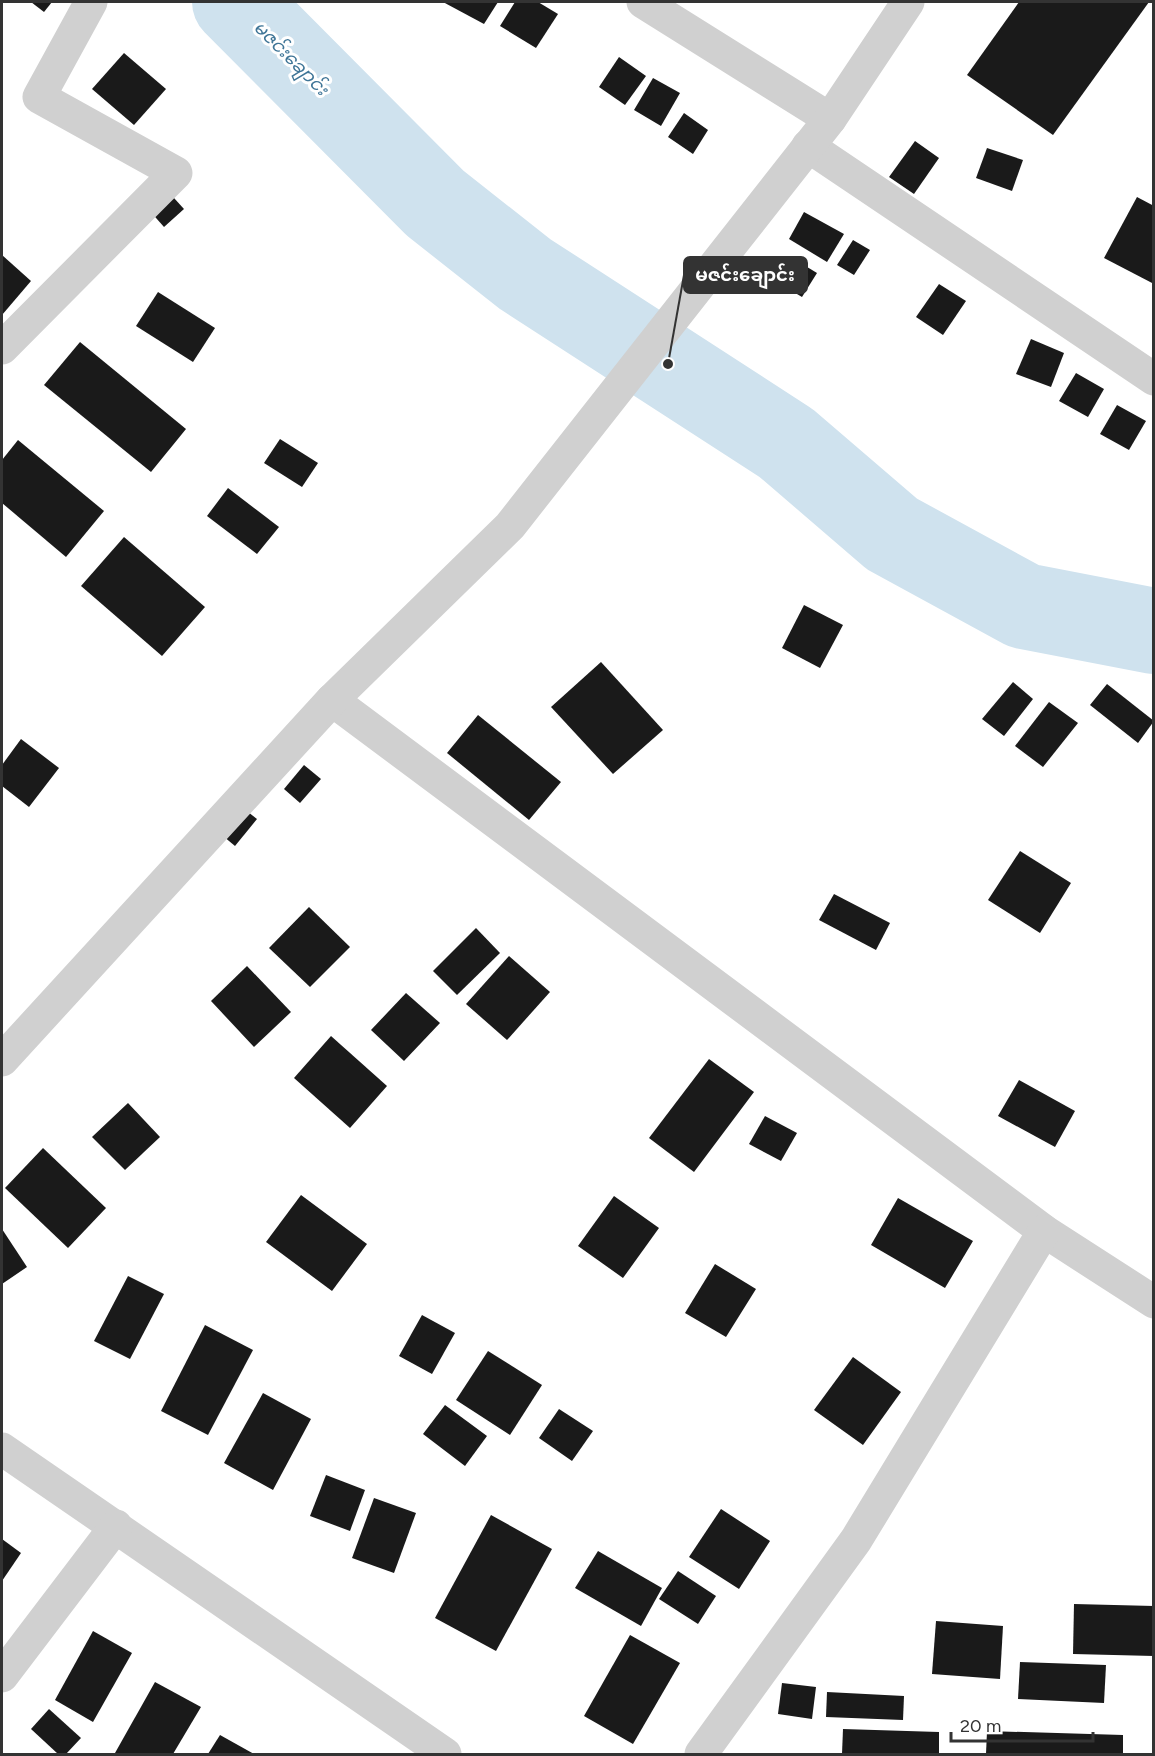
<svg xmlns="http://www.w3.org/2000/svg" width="1155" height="1756" font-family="Figtree,'Noto Sans Myanmar',sans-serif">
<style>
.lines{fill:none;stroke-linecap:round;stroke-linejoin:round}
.river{stroke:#cfe2ee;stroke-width:86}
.building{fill:#1a1a1a}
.minor{stroke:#d0d0d0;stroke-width:33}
.labels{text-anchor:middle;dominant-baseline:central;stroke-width:6;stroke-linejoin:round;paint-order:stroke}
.water-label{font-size:18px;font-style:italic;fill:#3f7597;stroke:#fff}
.leader{fill:none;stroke:#333;stroke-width:2}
.callout-dot{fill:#333;stroke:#fff;stroke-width:2}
.callout{fill:#333;stroke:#333;stroke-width:2}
.callout-label{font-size:18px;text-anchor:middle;font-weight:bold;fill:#fff}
</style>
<rect width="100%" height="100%" fill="#fff"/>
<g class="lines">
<path class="river" d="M 235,2 L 435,203 L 525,274 L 786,443 L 892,534 L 1024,606 L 1154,631"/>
</g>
<g class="building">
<path d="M 31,2 L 52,2 L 44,12 Z"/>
<path d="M 443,2 L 498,2 L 484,24 Z"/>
<path d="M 515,2 L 538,2 L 558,14 L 536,48 L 500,26 Z"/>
<path d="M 1019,2 L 1149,2 L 1053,135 L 967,75 Z"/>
<path d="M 124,53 L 166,89 L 134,125 L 92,89 Z"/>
<path d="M 619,57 L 646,76 L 625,105 L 599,87 Z"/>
<path d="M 653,78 L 680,93 L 661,126 L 634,110 Z"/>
<path d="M 684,113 L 708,130 L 693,154 L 668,137 Z"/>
<path d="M 915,141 L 939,158 L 914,194 L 889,177 Z"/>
<path d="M 987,148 L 1023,160 L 1012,191 L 976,178 Z"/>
<path d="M 154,176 L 184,209 L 164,227 L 134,193 Z"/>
<path d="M 1137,197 L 1154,206 L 1154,284 L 1104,258 Z"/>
<path d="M 804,212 L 844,234 L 827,262 L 789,239 Z"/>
<path d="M 853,240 L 870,250 L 854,275 L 837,265 Z"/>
<path d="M 2,255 L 31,281 L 2,315 Z"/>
<path d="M 789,256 L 817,273 L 802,297 L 775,281 Z"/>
<path d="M 939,284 L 966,301 L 943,335 L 916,317 Z"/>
<path d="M 158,292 L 215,328 L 193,362 L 136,326 Z"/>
<path d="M 1031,339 L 1064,353 L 1051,387 L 1016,374 Z"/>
<path d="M 80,342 L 186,429 L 151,472 L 44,385 Z"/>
<path d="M 1076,373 L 1104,389 L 1088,417 L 1059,401 Z"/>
<path d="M 1117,405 L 1146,421 L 1129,450 L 1100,434 Z"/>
<path d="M 280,439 L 318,463 L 302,487 L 264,463 Z"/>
<path d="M 18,440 L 104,511 L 66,557 L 2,503 L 2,460 Z"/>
<path d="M 228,488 L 279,527 L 257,554 L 207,516 Z"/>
<path d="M 124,537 L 205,607 L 162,656 L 81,586 Z"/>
<path d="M 804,605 L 843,625 L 820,668 L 782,648 Z"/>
<path d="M 601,662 L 663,730 L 613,774 L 551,707 Z"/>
<path d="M 1013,682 L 1033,699 L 1004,736 L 982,719 Z"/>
<path d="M 1107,684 L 1154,721 L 1138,743 L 1090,705 Z"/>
<path d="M 1049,702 L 1078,723 L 1043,767 L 1015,746 Z"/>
<path d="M 478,715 L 561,782 L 529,820 L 447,753 Z"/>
<path d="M 21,739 L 59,768 L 29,807 L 2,786 L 2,765 Z"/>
<path d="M 304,765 L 321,779 L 300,803 L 284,789 Z"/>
<path d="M 233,800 L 257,819 L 235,846 L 211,826 Z"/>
<path d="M 1020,851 L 1071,883 L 1040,933 L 988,900 Z"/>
<path d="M 834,894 L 890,923 L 876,950 L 819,920 Z"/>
<path d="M 309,907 L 350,947 L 310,987 L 269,948 Z"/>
<path d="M 476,928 L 500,953 L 457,995 L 433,971 Z"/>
<path d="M 509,956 L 550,992 L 507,1040 L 466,1004 Z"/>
<path d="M 247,966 L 291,1012 L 254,1047 L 211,1001 Z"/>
<path d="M 406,993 L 440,1023 L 404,1061 L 371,1030 Z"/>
<path d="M 331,1036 L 387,1086 L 350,1128 L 294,1078 Z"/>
<path d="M 709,1059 L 754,1092 L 694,1172 L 649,1138 Z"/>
<path d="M 1019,1080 L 1075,1111 L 1055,1147 L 998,1116 Z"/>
<path d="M 128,1103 L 160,1137 L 125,1170 L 92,1137 Z"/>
<path d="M 765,1116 L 797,1133 L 781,1161 L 749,1144 Z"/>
<path d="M 43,1148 L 106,1208 L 68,1248 L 5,1188 Z"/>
<path d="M 301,1195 L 367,1244 L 332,1291 L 266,1242 Z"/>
<path d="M 614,1196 L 659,1228 L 623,1278 L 578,1246 Z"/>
<path d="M 898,1198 L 973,1241 L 945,1288 L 871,1245 Z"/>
<path d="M 2,1229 L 27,1267 L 2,1284 Z"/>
<path d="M 715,1264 L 756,1289 L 726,1337 L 685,1313 Z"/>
<path d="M 128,1276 L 164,1294 L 130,1359 L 94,1341 Z"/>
<path d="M 422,1315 L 455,1333 L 432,1374 L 399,1356 Z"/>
<path d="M 205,1325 L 253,1350 L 208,1435 L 161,1411 Z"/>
<path d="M 488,1351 L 542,1385 L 510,1435 L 456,1400 Z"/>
<path d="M 853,1357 L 901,1392 L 863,1445 L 814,1410 Z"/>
<path d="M 263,1393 L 311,1419 L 273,1490 L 224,1463 Z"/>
<path d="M 445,1405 L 487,1436 L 465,1466 L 423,1434 Z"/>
<path d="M 559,1409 L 593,1431 L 572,1461 L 539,1438 Z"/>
<path d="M 326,1475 L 365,1490 L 350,1531 L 310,1516 Z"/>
<path d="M 374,1498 L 416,1513 L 394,1573 L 352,1558 Z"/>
<path d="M 721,1509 L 770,1541 L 739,1589 L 689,1557 Z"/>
<path d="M 491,1515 L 552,1549 L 496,1651 L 435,1618 Z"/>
<path d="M 2,1539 L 21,1553 L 2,1581 Z"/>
<path d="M 598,1551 L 662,1588 L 641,1626 L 575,1588 Z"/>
<path d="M 678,1571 L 716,1596 L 698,1624 L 659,1599 Z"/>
<path d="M 1074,1604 L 1154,1606 L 1154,1656 L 1073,1654 Z"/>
<path d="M 936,1621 L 1003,1626 L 1000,1679 L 932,1674 Z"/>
<path d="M 93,1631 L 132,1653 L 93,1722 L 55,1700 Z"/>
<path d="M 630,1635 L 680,1663 L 633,1744 L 584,1716 Z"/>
<path d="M 1020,1662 L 1106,1665 L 1104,1703 L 1018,1699 Z"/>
<path d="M 155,1682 L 201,1707 L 173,1754 L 119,1754 L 115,1753 Z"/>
<path d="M 782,1683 L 816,1687 L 812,1719 L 778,1714 Z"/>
<path d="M 827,1692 L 904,1696 L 903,1720 L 826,1717 Z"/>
<path d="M 49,1709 L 81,1738 L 66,1754 L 58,1754 L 31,1729 Z"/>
<path d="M 843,1729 L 939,1732 L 939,1754 L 842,1754 Z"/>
<path d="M 987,1731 L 1123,1735 L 1123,1754 L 986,1754 Z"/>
<path d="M 220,1735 L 254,1754 L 208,1754 Z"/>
</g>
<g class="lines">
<g class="minor">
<path d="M 643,2 L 830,119"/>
<path d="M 808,146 L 1154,379"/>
<path d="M 2,348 L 176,173 L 39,97 L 91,2"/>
<path d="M 332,700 L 1044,1231 L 1154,1302"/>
<path d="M 2,1060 L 332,700 L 510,526 L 830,119 L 908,2"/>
<path d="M 2,1449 L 445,1754"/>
<path d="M 2,1676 L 116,1526"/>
<path d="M 701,1754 L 856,1540 L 1044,1231"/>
</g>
</g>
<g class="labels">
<g class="water-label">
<text transform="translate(291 58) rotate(45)">မဇင်းချောင်း</text>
</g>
</g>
<path class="leader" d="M668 364L684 275"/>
<circle class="callout-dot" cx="668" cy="364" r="6"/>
<rect class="callout" x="684" y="257" width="123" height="36" rx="6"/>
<g class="callout-label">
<text x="745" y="281">မဇင်းချောင်း</text>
</g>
<rect width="1155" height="1756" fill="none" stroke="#333333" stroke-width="6"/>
<path d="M951 1732v9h142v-9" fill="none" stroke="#333333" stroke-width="3"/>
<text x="960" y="1732" font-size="18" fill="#333333" stroke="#ffffff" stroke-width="4.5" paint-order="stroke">20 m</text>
</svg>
